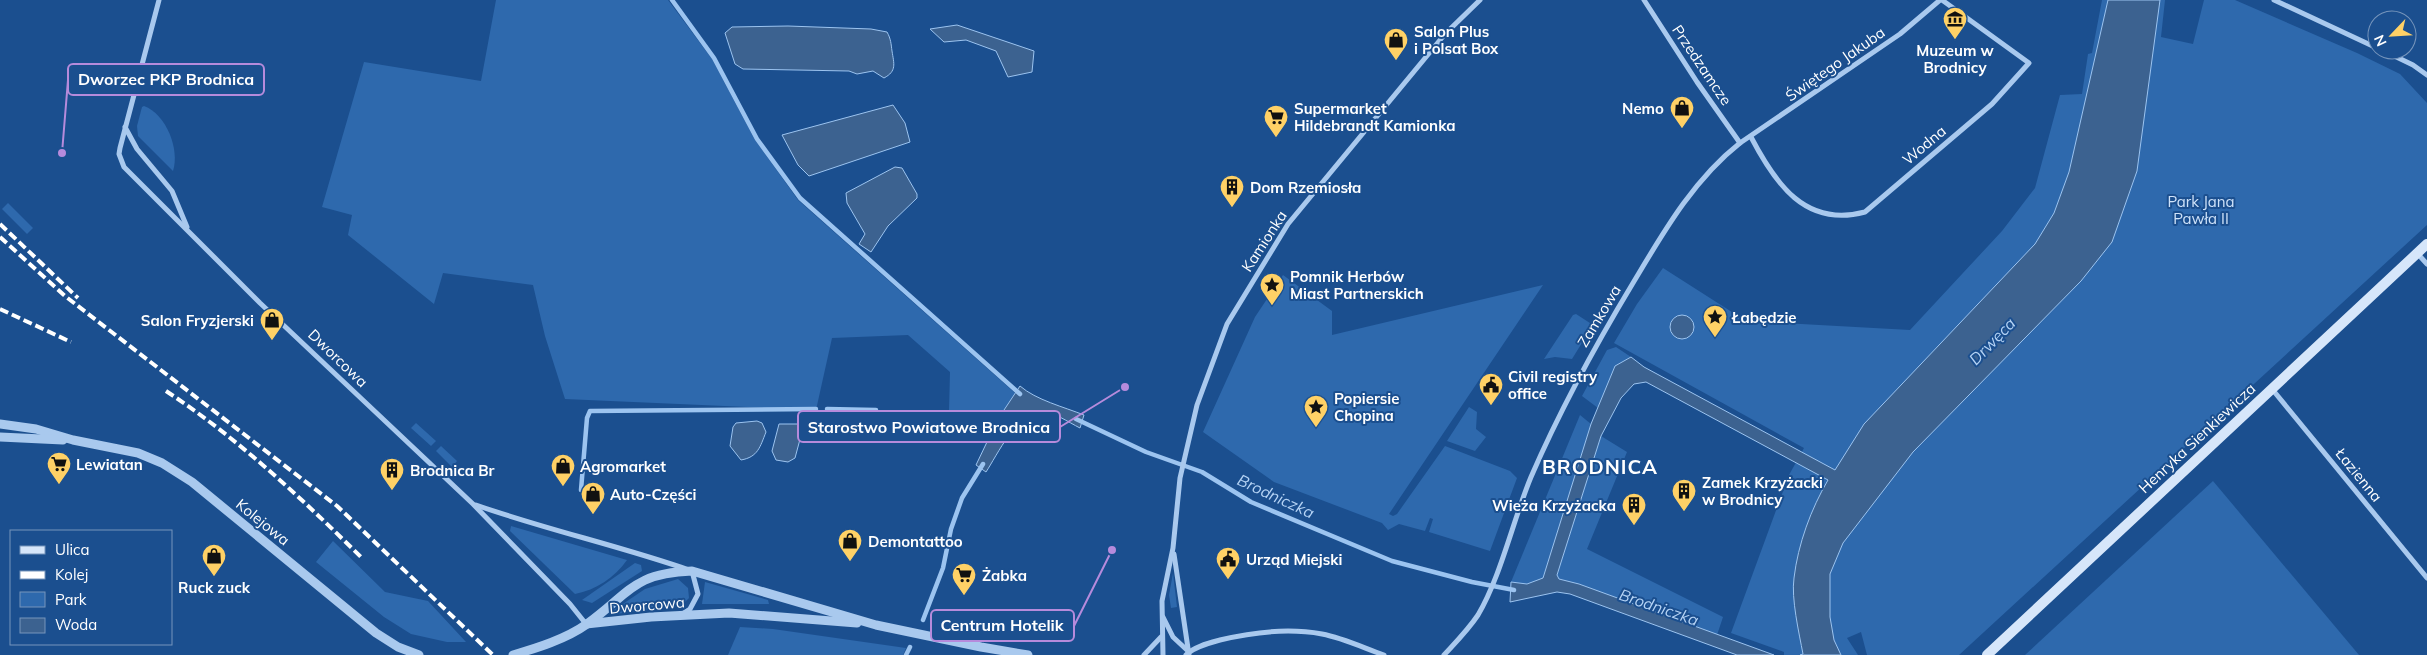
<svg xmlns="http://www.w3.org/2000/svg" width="2427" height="655" font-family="Mulish,sans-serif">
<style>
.green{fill:#2e69ad}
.water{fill:#3c6290;stroke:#9cc4f0}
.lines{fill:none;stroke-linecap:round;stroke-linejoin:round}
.stream{stroke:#9cc4f0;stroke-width:4.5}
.minor{stroke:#a9c9ee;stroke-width:5}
.tertiary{stroke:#a9c9ee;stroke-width:9}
.secondary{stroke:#d6e6fa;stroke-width:10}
.rail{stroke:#fff;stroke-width:4;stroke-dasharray:9 4;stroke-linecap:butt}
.labels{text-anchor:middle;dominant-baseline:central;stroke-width:4;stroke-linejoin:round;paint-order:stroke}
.poi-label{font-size:15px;font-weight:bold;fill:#fff;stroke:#1b4f8f;text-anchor:start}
.street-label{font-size:15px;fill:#fff;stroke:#1b4f8f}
.park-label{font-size:15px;fill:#cfe3fa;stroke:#1b4f8f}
.water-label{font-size:16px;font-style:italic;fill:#b5d3f5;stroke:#1b4f8f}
.district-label{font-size:20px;font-weight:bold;letter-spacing:1px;fill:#fff;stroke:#1b4f8f}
.leader{fill:none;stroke:#b68bdc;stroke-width:2}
.callout-dot{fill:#b68bdc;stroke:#1b4f8f;stroke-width:2}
.callout{fill:#1b4f8f;stroke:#b68bdc;stroke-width:2}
.callout-label{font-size:16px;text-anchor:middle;font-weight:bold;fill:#fff}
</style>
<rect width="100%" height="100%" fill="#1b4f8f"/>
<g class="green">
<path d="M 496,0 L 668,0 L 712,59 L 755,140 L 798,200 L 1015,393 L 999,417 L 949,412 L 950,372 L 908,335 L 832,338 L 816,410 L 565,399 L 545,336 L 533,285 L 443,273 L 434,304 L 348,235 L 352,215 L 322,207 L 364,62 L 481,81 Z"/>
<path d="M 2102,0 L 2165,0 L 2161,37 L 2193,44 L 2204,0 L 2235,0 L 2357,53 L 2400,74 L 2427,103 L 2427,225 L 1959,655 L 1867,655 L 1861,632 L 1847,638 L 1858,655 L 1784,655 L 1784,652 L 1731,633 L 1789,475 L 1804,448 L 1614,343 L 1637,304 L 1663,268 L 1735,314 L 1783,323 L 1910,330 L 2002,231 L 2035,188 L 2060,95 L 2082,94 L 2088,54 L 2092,53 Z"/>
<path d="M 144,106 C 166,114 180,149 173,171 L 138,136 L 137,126 L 142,107 Z"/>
<path d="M 8,203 L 33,228 L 27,234 L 2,209 Z"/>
<path d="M 1283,275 L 1332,311 L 1332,335 L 1543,285 L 1389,514 L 1393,516 L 1397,514 L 1445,446 L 1510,471 L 1517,478 L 1490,551 L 1429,532 L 1433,519 L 1430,518 L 1425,531 L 1399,524 L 1388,530 L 1382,523 L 1274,482 L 1203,432 L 1255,317 Z"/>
<path d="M 1576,314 L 1593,325 L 1572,359 L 1555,357 L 1544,359 L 1573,315 Z"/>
<path d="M 1616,347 L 1631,357 L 1615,366 L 1598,408 L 1582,396 L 1607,350 Z"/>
<path d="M 1469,407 L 1477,412 L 1476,429 L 1486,437 L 1475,451 L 1447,441 Z"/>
<path d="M 1580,415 L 1591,424 L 1543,579 L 1527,584 L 1511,582 Z"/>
<path d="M 416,423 L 436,441 L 431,446 L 411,428 Z"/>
<path d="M 1601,436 L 1627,452 L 1587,549 L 1723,617 L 1717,635 L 1579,584 L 1559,579 L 1557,575 Z"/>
<path d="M 441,446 L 457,461 L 452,467 L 436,451 Z"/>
<path d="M 2213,481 L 2359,655 L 2025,655 Z"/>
<path d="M 511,526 L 627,560 C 615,577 596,590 575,594 L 510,531 Z"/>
<path d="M 333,541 L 385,592 L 428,601 L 466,642 L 447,642 L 411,634 L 384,617 L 316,562 Z"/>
<path d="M 635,563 L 641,565 L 642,571 L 592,603 L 582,600 Z"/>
<path d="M 1173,573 L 1177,607 L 1171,608 L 1169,595 Z"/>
<path d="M 678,579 L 688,588 L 689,598 L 681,606 L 615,614 L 611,612 L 645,589 Z"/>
<path d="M 705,582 L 768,600 L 769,604 L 702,604 Z"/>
<path d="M 740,627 L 773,629 L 906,648 L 903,655 L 728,655 Z"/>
</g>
<g class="water">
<path d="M 2108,0 L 2160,0 L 2137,171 L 2112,242 L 2081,281 L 1913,452 L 1843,543 L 1830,574 L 1830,617 L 1834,640 L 1841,655 L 1800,655 L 1803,654 C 1799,633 1791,598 1794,578 C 1798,544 1811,509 1828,480 L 1646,382 L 1634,384 L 1621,398 L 1601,436 L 1557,575 L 1559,579 L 1579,584 L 1774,655 L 1737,655 L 1570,594 L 1557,592 L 1510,602 L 1511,582 L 1527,584 L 1543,578 L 1591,424 L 1615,366 L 1631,357 L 1644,367 L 1835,470 L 1864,424 L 2035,244 L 2054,213 L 2069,172 Z"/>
<path d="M 957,25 L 1034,51 L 1032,72 L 1008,77 L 996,51 L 966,40 L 944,42 L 930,29 Z"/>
<path d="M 788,26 L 871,29 L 887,32 C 891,39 891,44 892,51 C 894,64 897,71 884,78 L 873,71 L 857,74 L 849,71 L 743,69 L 735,64 L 725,33 L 732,27 Z"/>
<path d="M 893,105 L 905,123 L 910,142 L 809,176 L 798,165 L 782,135 Z"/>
<path d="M 895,167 L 902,168 L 917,194 L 917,198 L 888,226 L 871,252 L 859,244 L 865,234 L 847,203 L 846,193 Z"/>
<circle cx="1682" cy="327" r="12"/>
<path d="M 1020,386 C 1036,400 1064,407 1084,415 L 1080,428 C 1068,422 1054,412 1041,411 C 1019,409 996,457 986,472 L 976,465 L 998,419 Z"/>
<path d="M 757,421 L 762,423 L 766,432 C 760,447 758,457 741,460 L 730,446 L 733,427 L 736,423 Z"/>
<path d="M 779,424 L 801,424 L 803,428 L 795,458 L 788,462 L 776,460 L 772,451 Z"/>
</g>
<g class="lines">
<g class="stream">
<path d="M 672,0 L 714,58 L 757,139 L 800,198 L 1020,394"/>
<path d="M 827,409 L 876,410"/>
<path d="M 1076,419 L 1146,452 L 1202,472 L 1251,502 L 1392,561 L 1472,582 L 1514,590"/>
<path d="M 581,490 L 587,418 L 590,411 L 816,409"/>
<path d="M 923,620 L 943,568 L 951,529 L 962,498 L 983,464"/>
<path d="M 906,655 L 910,647"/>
</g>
<g class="minor">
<path d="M 159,0 L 120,148 L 119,154 L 124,167 L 260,303 L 473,504 L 570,604 L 586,624"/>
<path d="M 1644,0 L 1697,82 L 1740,143"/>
<path d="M 2274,0 L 2377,48"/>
<path d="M 2382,50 L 2413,65 L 2427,75"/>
<path d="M 125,127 L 137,149 L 172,191 L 187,227"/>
<path d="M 1751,137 C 1775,183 1805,228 1865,212 L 1992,104 L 2029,63 L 1942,0"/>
<path d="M 2417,253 L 2427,264"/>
<path d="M 2272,389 L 2427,578"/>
<path d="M 476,505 C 547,530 621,546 692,571 L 698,594 L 690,609 L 682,614"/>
<path d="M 1174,554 L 1189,655"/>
<path d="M 1163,617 L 1173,637 L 1188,651"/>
<path d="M 1144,655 L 1161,637"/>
<path d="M 1163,655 L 1162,601 L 1173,548 L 1180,478 L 1197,405 L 1227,324 L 1288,224 L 1445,34 L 1480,0"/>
<path d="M 1186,655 C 1193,647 1209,643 1220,640 C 1253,632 1289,628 1322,634 C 1343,638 1364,648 1384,655"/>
<path d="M 1444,655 C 1456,642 1468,630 1478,615 C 1501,576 1513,520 1531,477 C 1560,410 1595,346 1633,283 C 1663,233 1693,180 1740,143 L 1900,34 L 1940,0"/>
</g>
<g class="tertiary">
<path d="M 0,424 L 36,429 L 73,440 L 138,453 L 162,463 L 192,482 L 376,633 L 398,647 L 419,655"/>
<path d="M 0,437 L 63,440"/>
<path d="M 586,624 L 651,617 L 729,613 L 857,623"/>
<path d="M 513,655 C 537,648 566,639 587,624 C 630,593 633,573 692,571 L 876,625 L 981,647 L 1028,655"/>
</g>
<path class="secondary" d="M 1987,655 L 2427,244"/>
<g class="rail">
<path d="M 0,224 L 78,298"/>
<path d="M 0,237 L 65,296 L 337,506 L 493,655"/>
<path d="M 0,309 L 71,342"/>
<path d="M 166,391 C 239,439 301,498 363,559"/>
</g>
</g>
<defs>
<symbol id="museum-pin" viewBox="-11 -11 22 30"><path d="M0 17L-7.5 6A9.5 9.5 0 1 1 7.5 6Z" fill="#ffd166" stroke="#1b4f8f"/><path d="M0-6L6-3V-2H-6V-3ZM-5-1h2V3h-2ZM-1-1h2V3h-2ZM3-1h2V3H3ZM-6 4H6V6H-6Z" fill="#111"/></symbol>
<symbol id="shop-pin" viewBox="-11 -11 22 30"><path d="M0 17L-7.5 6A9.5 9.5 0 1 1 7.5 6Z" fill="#ffd166" stroke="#1b4f8f"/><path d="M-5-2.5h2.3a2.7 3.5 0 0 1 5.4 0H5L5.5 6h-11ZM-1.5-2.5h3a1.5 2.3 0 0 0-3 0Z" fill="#111"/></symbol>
<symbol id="supermarket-pin" viewBox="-11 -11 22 30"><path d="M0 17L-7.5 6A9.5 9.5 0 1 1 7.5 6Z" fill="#ffd166" stroke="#1b4f8f"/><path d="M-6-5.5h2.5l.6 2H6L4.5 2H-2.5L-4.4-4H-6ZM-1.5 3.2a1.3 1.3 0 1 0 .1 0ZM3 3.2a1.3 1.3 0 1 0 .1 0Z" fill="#111"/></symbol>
<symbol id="building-pin" viewBox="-11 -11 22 30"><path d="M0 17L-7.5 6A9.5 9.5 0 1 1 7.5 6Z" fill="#ffd166" stroke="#1b4f8f"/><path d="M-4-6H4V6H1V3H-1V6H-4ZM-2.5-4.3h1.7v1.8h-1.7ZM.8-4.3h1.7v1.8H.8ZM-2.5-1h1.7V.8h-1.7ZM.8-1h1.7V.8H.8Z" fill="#111"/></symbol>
<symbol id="sight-pin" viewBox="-11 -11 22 30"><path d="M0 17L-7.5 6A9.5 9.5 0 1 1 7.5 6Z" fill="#ffd166" stroke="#1b4f8f"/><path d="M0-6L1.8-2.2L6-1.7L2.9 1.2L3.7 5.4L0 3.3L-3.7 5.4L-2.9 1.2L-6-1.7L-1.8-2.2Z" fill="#111"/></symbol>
<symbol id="civic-pin" viewBox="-11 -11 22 30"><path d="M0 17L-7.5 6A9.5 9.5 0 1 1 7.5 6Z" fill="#ffd166" stroke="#1b4f8f"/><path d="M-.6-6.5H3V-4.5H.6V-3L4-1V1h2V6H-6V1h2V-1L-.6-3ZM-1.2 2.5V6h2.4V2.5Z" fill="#111"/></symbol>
</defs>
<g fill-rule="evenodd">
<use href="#museum-pin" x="1941" y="5" width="28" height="38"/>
<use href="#shop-pin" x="1382" y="26" width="28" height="38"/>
<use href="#shop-pin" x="1668" y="94" width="28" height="38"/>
<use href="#supermarket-pin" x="1262" y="103" width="28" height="38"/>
<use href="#building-pin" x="1218" y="173" width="28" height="38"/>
<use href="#sight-pin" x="1258" y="271" width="28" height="38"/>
<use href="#sight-pin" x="1701" y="303" width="28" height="38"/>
<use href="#shop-pin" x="258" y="306" width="28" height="38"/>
<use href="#civic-pin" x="1477" y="371" width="28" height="38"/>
<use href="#sight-pin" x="1302" y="393" width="28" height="38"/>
<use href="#supermarket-pin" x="45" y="450" width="28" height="38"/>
<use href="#shop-pin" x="549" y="452" width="28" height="38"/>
<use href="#building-pin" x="378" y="456" width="28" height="38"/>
<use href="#building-pin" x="1670" y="477" width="28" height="38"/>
<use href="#shop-pin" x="579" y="480" width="28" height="38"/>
<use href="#building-pin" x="1620" y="491" width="28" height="38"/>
<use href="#shop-pin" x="836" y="527" width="28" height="38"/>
<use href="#shop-pin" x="200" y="542" width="28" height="38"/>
<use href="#civic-pin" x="1214" y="545" width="28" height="38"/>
<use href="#supermarket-pin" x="950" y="561" width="28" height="38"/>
</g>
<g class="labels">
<g class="poi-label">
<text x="1414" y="31">Salon Plus<tspan x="1414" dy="17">i Polsat Box</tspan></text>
<text x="1955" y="50" text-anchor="middle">Muzeum w<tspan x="1955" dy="17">Brodnicy</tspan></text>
<text x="1294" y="108">Supermarket<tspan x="1294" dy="17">Hildebrandt Kamionka</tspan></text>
<text x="1664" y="108" text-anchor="end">Nemo</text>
<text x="1250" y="187">Dom Rzemiosła</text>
<text x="1290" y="276">Pomnik Herbów<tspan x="1290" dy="17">Miast Partnerskich</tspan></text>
<text x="1732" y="317">Łabędzie</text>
<text x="254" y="320" text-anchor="end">Salon Fryzjerski</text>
<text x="1508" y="376">Civil registry<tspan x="1508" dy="17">office</tspan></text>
<text x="1334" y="398">Popiersie<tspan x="1334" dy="17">Chopina</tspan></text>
<text x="76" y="464">Lewiatan</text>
<text x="580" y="466">Agromarket</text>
<text x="410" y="470">Brodnica Br</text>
<text x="1702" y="482">Zamek Krzyżacki<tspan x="1702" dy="17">w Brodnicy</tspan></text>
<text x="610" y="494">Auto-Części</text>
<text x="1616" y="505" text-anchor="end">Wieża Krzyżacka</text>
<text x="868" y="541">Demontattoo</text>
<text x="1246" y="559">Urząd Miejski</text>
<text x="982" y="575">Żabka</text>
<text x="214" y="587" text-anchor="middle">Ruck zuck</text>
</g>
<g class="street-label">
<text transform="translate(1835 64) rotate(-35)">Świętego Jakuba</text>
<text transform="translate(1702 65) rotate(56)">Przedzamcze</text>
<text transform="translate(1924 145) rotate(-40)">Wodna</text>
<text transform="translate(1264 241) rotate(-57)">Kamionka</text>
<text transform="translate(1599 316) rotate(-59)">Zamkowa</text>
<text transform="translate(338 358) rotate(44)">Dworcowa</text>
<text transform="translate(2197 438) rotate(-43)">Henryka Sienkiewicza</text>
<text transform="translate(2359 475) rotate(51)">Łazienna</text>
<text transform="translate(263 522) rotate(39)">Kolejowa</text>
<text transform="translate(647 605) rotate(-5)">Dworcowa</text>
</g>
<g class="park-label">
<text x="2201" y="201">Park Jana<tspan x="2201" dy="17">Pawła II</tspan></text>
</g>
<g class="water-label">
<text transform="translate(1992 341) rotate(-46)">Drwęca</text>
<text transform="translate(1276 496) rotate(25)">Brodniczka</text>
<text transform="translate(1659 607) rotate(19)">Brodniczka</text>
</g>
<g class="district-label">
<text x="1600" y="466">BRODNICA</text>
</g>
</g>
<path class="leader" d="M62 153L68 80M1125 387L1060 427M1112 550L1074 626"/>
<g class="callout-dot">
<circle cx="62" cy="153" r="5"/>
<circle cx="1125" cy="387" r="5"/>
<circle cx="1112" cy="550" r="5"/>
</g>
<g class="callout">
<rect x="68" y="64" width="196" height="31" rx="5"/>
<rect x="798" y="411" width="262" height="31" rx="5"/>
<rect x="931" y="610" width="143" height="31" rx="5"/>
</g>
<g class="callout-label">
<text x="166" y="85">Dworzec PKP Brodnica</text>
<text x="929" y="433">Starostwo Powiatowe Brodnica</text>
<text x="1002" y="631">Centrum Hotelik</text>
</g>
<rect x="10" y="530" width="162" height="115" fill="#1b4f8f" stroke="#7695bc"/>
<rect x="20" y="546" width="25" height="8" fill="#d6e6fa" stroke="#7695bc"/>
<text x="55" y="555" font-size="15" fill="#ffffff">Ulica</text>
<rect x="20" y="571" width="25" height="8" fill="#ffffff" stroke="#7695bc"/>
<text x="55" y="580" font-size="15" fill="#ffffff">Kolej</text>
<rect x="20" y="592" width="25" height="15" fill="#2e69ad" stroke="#7695bc"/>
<text x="55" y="605" font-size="15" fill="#ffffff">Park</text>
<rect x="20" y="618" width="25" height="15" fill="#3c6290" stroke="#7695bc"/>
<text x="55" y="630" font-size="15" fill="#ffffff">Woda</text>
<g transform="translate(2392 35) rotate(245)"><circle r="24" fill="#1b4f8f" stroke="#7695bc"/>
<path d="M0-4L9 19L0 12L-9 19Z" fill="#ffd166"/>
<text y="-8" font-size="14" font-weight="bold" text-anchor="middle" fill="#ffffff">N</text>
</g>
</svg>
